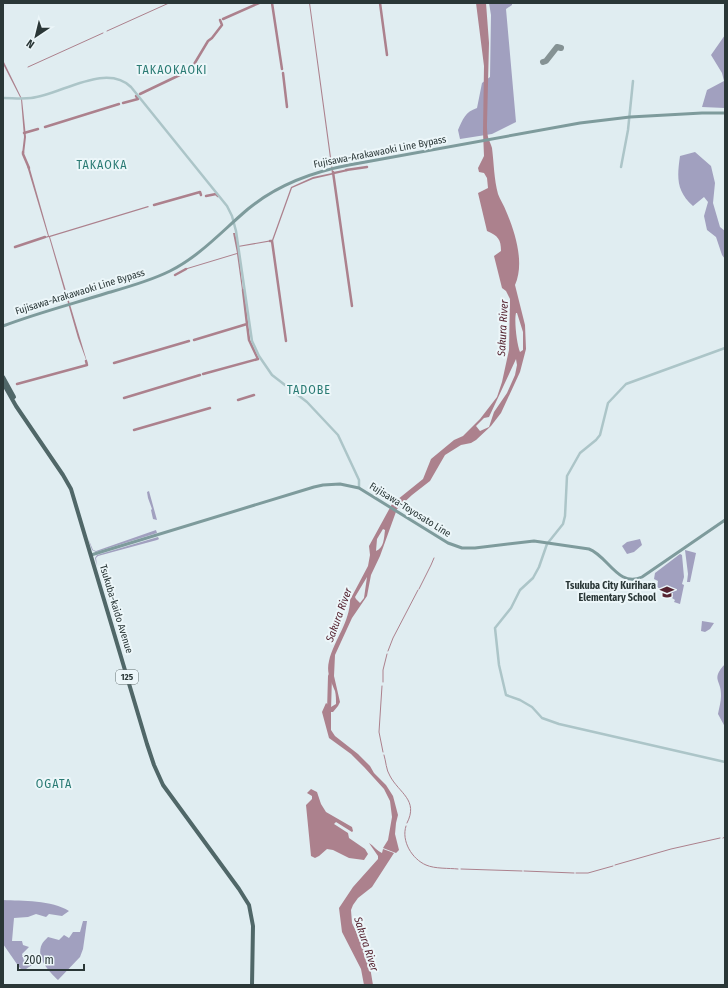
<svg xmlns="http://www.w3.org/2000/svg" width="728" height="988" font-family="'Fira Sans Condensed',sans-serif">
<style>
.green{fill:#a1a0bf}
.water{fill:#ac818d;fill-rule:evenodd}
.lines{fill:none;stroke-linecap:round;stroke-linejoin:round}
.stream{stroke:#ac818d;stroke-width:1}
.canal{stroke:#ac818d;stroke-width:2.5}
.river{stroke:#ac818d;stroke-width:4}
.taxiway{stroke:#859294;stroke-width:6}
.tertiary{stroke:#acc5c8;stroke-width:2.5}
.secondary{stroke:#7e9b9c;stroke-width:3}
.trunk{stroke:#506768;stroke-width:4}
.labels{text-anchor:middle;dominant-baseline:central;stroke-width:4;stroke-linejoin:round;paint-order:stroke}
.shield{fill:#ecf6f9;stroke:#647071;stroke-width:1}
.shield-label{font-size:9px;font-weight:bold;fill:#2a3737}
.street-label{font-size:10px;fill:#2a3737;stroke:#ecf6f9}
.poi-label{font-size:10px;font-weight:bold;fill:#2a3737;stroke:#ecf6f9;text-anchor:end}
.water-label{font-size:11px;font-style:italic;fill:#552330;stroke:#ecf6f9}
.quarter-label{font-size:12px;letter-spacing:1px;fill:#297a73;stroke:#ecf6f9}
</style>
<rect width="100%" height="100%" fill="#e0edf1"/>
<g class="green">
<path d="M 489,3 L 512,3 L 512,5 L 506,9 L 516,122 L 492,134 L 460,139 L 458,130 C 463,119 465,112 477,108 L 482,83 L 490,77 L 491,15 Z"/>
<path d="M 725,35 L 725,108 L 702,107 L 707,90 L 724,81 L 722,73 L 711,55 Z"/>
<path d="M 695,152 L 711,166 L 715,183 L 713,203 L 720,227 L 725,231 L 725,259 L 722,255 L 716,237 L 707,230 L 704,216 L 708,202 L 704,197 L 693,206 C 676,191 677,177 680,156 Z"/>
<path d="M 149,491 L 157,520 L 153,519 L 151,510 L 152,509 L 148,498 L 147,492 Z"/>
<path d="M 156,530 L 157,533 L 96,552 L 92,550 L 88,538 L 93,550 L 96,551 Z"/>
<path d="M 158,537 L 159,539 L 157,540 L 98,556 L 96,558 L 97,566 L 95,558 L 97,555 Z"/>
<path d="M 640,539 L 642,545 L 634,552 L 627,554 L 622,546 L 627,542 Z"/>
<path d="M 685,550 L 696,553 L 690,582 L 687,582 L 688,574 Z"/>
<path d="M 680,554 L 682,555 L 684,577 L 682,584 L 684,585 L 680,604 L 674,602 L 675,600 L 669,596 L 669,594 L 657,587 L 658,581 L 654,579 L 655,573 Z"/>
<path d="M 702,621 L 714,623 L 710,629 L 705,632 L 701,631 Z"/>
<path d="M 725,664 L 725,727 L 718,714 C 719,708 721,702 721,696 C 722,680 710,680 725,664 Z"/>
<path d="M 3,900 C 22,901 52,900 69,911 L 62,916 L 49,914 L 46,917 L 36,914 L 28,917 L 14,918 L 12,941 L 22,941 L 23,945 L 29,947 L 22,954 L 24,961 L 29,956 L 33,960 L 32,965 L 23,971 L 19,967 L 3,944 Z"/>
<path d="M 83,921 L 87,921 L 83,949 L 80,957 L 58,980 C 50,972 35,958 42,944 C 43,942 46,939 48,937 L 59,940 L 64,935 L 69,938 L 73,932 L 80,932 Z"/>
</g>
<g class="water">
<path d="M 309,3 L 310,3 L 333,172 L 348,169 L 348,171 L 313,179 L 292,188 L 273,241 L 238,247 L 243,290 L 242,290 L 237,254 L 184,270 L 184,269 L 237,253 L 233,233 L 235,233 L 238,246 L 272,240 L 291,187 L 313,177 L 332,173 Z"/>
<path d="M 476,3 L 486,3 L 489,43 L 487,124 C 487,128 487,133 488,137 C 489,141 491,144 492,148 C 494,164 494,179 498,194 C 500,200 504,205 506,211 C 515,232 525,263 515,285 L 525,325 L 526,349 L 520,372 L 501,413 L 491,426 L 476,440 L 471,443 L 461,445 L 445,455 L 430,481 L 412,495 L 397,509 L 380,556 L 371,575 L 367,596 L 352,618 L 335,655 L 334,676 L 340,702 L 338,706 L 333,712 L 331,712 L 331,730 L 335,736 L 358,754 L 370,766 L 374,773 L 386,785 L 393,796 L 398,815 L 396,823 L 395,834 L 399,850 L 396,853 L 383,848 L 388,840 L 392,817 L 390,801 L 384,789 L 364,767 L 351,754 L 329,738 L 322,712 L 326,703 L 331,707 L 336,704 C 336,700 336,695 335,691 C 331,681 326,673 329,661 C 334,640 350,622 350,600 L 368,566 L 370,555 L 369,546 L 392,504 L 423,479 L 431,459 L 454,440 L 463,436 L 480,419 L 497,397 L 502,382 L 509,350 L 510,299 L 506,291 L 502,288 L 494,256 L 501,251 C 501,239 498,236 487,231 L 478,193 L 488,188 L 487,178 L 484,173 L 479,172 L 478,168 L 484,156 L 483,132 L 484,66 ZM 516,313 L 517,313 L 523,332 L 523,350 L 520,352 C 517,345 514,321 516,313 ZM 516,359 L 517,365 L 515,375 L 507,393 L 494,412 L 489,427 L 480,431 L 476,426 L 484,418 L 489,417 ZM 383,529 L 385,530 C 384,538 384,548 376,551 L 377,539 ZM 367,577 L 364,598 L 360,603 L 356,599 L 355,597 Z"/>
<path d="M 3,60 L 22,99 L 26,137 L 24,154 L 22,154 L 24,137 L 21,99 L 3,64 Z"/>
<path d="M 27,166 L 29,166 L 30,169 L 49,236 L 148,206 L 149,207 L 50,237 L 88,365 L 78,338 L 49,237 L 45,238 L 45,237 L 48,236 Z"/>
<path d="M 311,789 L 317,792 L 321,804 L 326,812 L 352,827 L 353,831 L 352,832 L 336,822 L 334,824 L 348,833 L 349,838 L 365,849 L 368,854 L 364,860 L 349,858 L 333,850 L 327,849 L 319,856 L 315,858 L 311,856 L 306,805 L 312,799 L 312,796 L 307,793 Z"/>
<path d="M 369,843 C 374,846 377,851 382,853 L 383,849 L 394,853 L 372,887 L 358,898 L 353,905 L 351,910 L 352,923 L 362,944 L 370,967 L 373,985 L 364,985 L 361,969 L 342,932 L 339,908 L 353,887 L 378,859 L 378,856 Z"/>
</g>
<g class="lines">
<g class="stream">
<path d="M 107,31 L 169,3"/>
<path d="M 28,67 L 103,33"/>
<path d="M 419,589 L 431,565 L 434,558"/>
<path d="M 388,651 L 393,638 L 418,590"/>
<path d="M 383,682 L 383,670 L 387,654"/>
<path d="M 382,686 L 379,732 L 383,752"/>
<path d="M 384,755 C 386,761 386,770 390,776 C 399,793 419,800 407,823"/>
<path d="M 406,826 C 401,841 412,859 426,865 C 435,869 449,868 458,869"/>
<path d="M 723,838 L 725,837"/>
<path d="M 615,865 L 671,849 L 720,838"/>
<path d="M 461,869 L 522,871"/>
<path d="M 524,871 L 574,873"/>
<path d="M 576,873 L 588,873 L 613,866"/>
</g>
<g class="canal">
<path d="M 272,3 L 282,69"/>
<path d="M 380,3 L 387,55"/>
<path d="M 223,19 L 259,3"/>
<path d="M 190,71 L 208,41 L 212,38 L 222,25 L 220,20"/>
<path d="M 283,73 L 287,107"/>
<path d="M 140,94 L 186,72"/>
<path d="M 123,103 L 138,99 L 136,96"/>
<path d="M 45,127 L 119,104"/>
<path d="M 24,133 L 38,129"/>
<path d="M 23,152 L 23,154 L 29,168"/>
<path d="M 346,170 L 367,167"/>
<path d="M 333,172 L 352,306"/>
<path d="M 206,196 L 216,194 L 218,196"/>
<path d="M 154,205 L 200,192 L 201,195"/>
<path d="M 270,241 L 272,241 L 286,341"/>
<path d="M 15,247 L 45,237"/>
<path d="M 175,275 L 186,269"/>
<path d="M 194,340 L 247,324 L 243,290"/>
<path d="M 114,363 L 189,341"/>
<path d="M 203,374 L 258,359 L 249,340 L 247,324"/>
<path d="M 17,384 L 87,365 L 86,361"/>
<path d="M 124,398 L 200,375"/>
<path d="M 238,400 L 254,395"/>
<path d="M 134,430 L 210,408"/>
</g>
<path class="river" d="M 329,711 L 330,676"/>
<path class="taxiway" d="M 543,62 L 546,61 L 557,47 L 561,48"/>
<g class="tertiary">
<path d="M 3,98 C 12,98 22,99 31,98 C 60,95 106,62 131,87 L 227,206 L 232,216 L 236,231 L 252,341 L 259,356 L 272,375 L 307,402 L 338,435 L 359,480 L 359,488"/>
<path d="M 621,167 L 628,130 L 633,81"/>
<path d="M 725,348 L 626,384 L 608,403 L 600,435 L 596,440 L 580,453 L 567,476 L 565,516 L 563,524 L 547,544 L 539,567 L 533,578 L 520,590 L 511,608 L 495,628 L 499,665 L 506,695 L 520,700 L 532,707 L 542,718 L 559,724 L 725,762"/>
</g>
<g class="secondary">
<path d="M 3,326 C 37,313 72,304 107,293 C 128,287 150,281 170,271 C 200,256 222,231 248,209 C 277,185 312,172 349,165 L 580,123 L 630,117 L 702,113 L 725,113"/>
<path d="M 91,555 L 314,487 L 323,485 L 340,484 L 359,488 L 448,543 L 462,548 L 475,548 L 534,541 L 589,549 C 608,556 618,588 642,577 L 725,520"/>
</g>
<g class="trunk">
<path d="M 3,377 L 14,397"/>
<path d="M 3,383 L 16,406 L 63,475 L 71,489 L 147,744 L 154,765 L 163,785 L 239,889 L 249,905 L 253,926 L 252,985"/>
</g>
</g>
<defs>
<symbol id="school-bare" viewBox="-9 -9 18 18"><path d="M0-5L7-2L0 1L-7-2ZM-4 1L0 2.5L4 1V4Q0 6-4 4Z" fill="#552330" stroke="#ecf6f9" stroke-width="2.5" paint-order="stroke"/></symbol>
</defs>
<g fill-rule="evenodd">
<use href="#school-bare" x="657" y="582" width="20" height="20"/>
</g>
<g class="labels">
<rect class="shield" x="116" y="670" width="22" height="14" rx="3"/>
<g class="shield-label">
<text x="127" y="677">125</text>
</g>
<g class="street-label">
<text transform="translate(380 152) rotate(-11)">Fujisawa-Arakawaoki Line Bypass</text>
<text transform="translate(80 292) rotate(-17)">Fujisawa-Arakawaoki Line Bypass</text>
<text transform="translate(410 510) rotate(32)">Fujisawa-Toyosato Line</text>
<text transform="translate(116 609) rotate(73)">Tsukuba-kaido Avenue</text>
</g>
<g class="poi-label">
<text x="656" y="586">Tsukuba City Kurihara<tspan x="656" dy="12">Elementary School</tspan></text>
</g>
<g class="water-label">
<text transform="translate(503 328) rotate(-87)">Sakura River</text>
<text transform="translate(339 615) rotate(-70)">Sakura River</text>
<text transform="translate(366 944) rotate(72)">Sakura River</text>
</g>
<g class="quarter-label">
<text x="172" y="70">TAKAOKAOKI</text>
<text x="102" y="165">TAKAOKA</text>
<text x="309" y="390">TADOBE</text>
<text x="54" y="784">OGATA</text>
</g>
</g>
<rect width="728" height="988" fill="none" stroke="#2a3737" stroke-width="8"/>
<g transform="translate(36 36) rotate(215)" stroke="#ecf6f9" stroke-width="3" paint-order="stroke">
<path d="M0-3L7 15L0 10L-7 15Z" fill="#2a3737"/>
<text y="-6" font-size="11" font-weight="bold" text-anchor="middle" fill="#2a3737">N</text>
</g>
<path d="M18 964v6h66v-6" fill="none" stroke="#2a3737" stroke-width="2"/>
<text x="24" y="964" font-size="12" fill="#2a3737" stroke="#ecf6f9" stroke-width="3" paint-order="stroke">200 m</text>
</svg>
